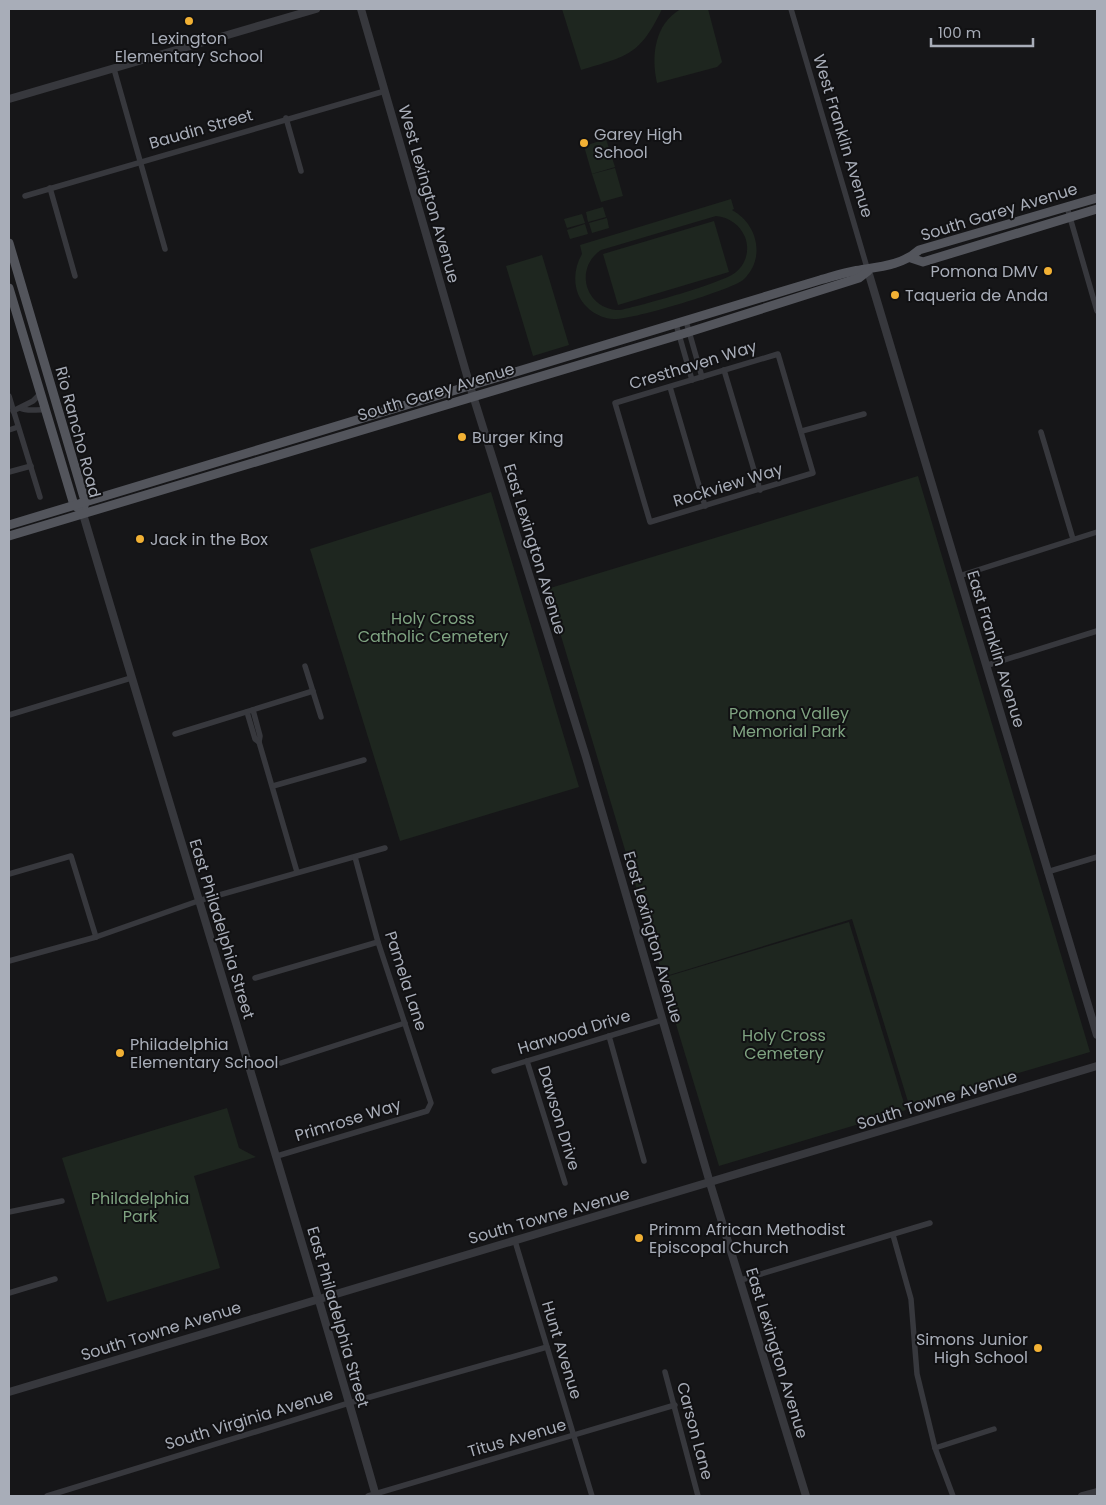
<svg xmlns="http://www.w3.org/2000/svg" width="1106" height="1505" font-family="Poppins,sans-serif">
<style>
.green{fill:#1e261f;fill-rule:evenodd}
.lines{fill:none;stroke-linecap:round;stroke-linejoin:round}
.minor{stroke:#37383d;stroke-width:5.5}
.tertiary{stroke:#37383d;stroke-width:8}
.primary{stroke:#53555c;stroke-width:9}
.poi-dot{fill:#f2b134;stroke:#111113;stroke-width:2}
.labels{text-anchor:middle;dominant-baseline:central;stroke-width:4;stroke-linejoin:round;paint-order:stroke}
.poi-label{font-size:16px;fill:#a8adb8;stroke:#111113;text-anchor:start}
.street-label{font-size:16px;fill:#a8adb8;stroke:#111113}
.park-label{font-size:16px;fill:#7fa381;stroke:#111113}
</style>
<rect width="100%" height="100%" fill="#161618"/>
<g class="green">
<path d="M 562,9 L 662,9 C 640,55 628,56 581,70 Z"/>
<path d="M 681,9 L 708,9 L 722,62 L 717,67 L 657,83 C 651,57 654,24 681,9 Z"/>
<path d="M 606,139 L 615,167 L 592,174 L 584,146 Z"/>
<path d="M 615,168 L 623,196 L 601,202 L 592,174 Z"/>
<path d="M 731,199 L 734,209 L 732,210 C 758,224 766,259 743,280 C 731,290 629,321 613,319 C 598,318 584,308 578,294 C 573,280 575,266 582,254 L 580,245 ZM 716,216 C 729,217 740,225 745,237 C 750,250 746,264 736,272 C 726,282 637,307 620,310 C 586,310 573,269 601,250 Z"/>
<path d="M 603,207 L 606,217 L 588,222 L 586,212 Z"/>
<path d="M 582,214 L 585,223 L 567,228 L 564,219 Z"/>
<path d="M 607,218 L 609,228 L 592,233 L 589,223 Z"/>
<path d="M 714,221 L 729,272 L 618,305 L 603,254 Z"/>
<path d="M 585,224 L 588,234 L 570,239 L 567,230 Z"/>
<path d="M 542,255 L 569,345 L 533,356 L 506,266 Z"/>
<path d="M 918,476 L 1090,1052 L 909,1105 L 852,919 L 663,977 L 547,589 Z"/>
<path d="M 491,492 L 579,787 L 400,841 L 310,549 Z"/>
<path d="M 849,922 L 906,1110 L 719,1166 L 662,978 Z"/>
<path d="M 227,1108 L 239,1148 L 256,1157 L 194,1176 L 220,1268 L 107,1302 L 62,1158 Z"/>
</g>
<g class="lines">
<g class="minor">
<path d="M 791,9 L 868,271"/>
<path d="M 114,69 L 165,249"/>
<path d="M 286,118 L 301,171"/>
<path d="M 50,188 L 75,276"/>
<path d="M 25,196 L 385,91"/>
<path d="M 1067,207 L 1097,311"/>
<path d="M 686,321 L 702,377"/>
<path d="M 676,324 L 692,380"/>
<path d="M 778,354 L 813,473 L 650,522 L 615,403 Z"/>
<path d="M 724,370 L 760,490"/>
<path d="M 670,387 L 705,506"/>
<path d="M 9,396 L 40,497"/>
<path d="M 20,408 C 28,412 37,409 45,410"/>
<path d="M 13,411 L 33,401 L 40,394"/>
<path d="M 9,430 L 18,427"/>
<path d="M 802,431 L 864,414"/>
<path d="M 1041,432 L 1073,539"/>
<path d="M 9,472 L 31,466"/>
<path d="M 959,576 L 1097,532"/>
<path d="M 988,665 L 1097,631"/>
<path d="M 305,666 L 321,717"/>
<path d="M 253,710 L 260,736 L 259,742 L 297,872"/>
<path d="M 247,712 L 255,739 L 259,742"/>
<path d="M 9,715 L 131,678"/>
<path d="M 175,734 L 313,691"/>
<path d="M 273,786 L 364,760"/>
<path d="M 1047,872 L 1097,857"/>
<path d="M 9,874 L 71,856 L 96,937"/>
<path d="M 9,961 L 96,937 L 198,901 L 385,848"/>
<path d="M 255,978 L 378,942"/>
<path d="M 609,1036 L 644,1161"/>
<path d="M 527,1061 L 565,1183"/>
<path d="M 281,1063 L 405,1023"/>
<path d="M 494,1071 L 662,1020"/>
<path d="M 277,1156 L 427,1111 L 431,1103 L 378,942 L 355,857"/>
<path d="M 9,1212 L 62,1201"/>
<path d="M 893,1235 L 911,1299 L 917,1374 L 935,1448 L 953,1496"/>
<path d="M 515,1241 L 592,1496"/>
<path d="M 741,1280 L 930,1223"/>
<path d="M 9,1293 L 55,1279"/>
<path d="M 665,1372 L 698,1496"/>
<path d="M 935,1448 L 994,1429"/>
<path d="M 47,1496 L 349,1403 L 547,1347"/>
<path d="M 368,1496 L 675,1405"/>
</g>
<g class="tertiary">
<path d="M 361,9 L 470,386 L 586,757 L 710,1183 L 806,1496"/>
<path d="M 9,99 L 316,9"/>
<path d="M 868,271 L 1097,1035"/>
<path d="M 83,514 C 180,842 282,1168 376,1496"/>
<path d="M 9,1392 C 371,1281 735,1177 1097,1066"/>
<path d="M 1082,1496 L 1097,1492"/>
</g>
<g class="primary">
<path d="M 9,243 L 85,501 L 84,506"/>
<path d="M 911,258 L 923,262 L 1097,209"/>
<path d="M 9,288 L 74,505 L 78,508"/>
<path d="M 9,525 L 820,280 C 831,277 843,273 854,271 C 876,267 902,266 919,250 L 1097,198"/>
<path d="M 9,536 L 689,332 L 859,278 L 868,271"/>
</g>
</g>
<g class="poi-dot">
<circle cx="189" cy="21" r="5"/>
<circle cx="584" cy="143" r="5"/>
<circle cx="1048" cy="271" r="5"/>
<circle cx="895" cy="295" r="5"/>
<circle cx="462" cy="437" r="5"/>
<circle cx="140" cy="539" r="5"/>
<circle cx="120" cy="1053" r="5"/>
<circle cx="639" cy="1238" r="5"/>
<circle cx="1038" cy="1348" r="5"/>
</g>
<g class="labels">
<g class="poi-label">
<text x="189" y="38" text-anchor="middle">Lexington<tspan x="189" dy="18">Elementary School</tspan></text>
<text x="594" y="134">Garey High<tspan x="594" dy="18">School</tspan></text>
<text x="1038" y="271" text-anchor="end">Pomona DMV</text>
<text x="905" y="295">Taqueria de Anda</text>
<text x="472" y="437">Burger King</text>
<text x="150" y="539">Jack in the Box</text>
<text x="130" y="1044">Philadelphia<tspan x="130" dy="18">Elementary School</tspan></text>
<text x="649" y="1229">Primm African Methodist<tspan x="649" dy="18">Episcopal Church</tspan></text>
<text x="1028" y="1339" text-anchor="end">Simons Junior<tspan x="1028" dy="18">High School</tspan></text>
</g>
<g class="street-label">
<text transform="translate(201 129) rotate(-16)">Baudin Street</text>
<text transform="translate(843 136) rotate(73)">West Franklin Avenue</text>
<text transform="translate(429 194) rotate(74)">West Lexington Avenue</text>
<text transform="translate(999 212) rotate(-17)">South Garey Avenue</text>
<text transform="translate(693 365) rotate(-17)">Cresthaven Way</text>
<text transform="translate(436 392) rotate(-17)">South Garey Avenue</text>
<text transform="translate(78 432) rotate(75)">Rio Rancho Road</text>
<text transform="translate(728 485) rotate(-17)">Rockview Way</text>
<text transform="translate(535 549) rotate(73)">East Lexington Avenue</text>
<text transform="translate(996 649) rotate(73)">East Franklin Avenue</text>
<text transform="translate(222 929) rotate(73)">East Philadelphia Street</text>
<text transform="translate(653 937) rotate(74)">East Lexington Avenue</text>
<text transform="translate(406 981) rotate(72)">Pamela Lane</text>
<text transform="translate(574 1032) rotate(-17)">Harwood Drive</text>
<text transform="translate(937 1100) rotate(-17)">South Towne Avenue</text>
<text transform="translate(559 1118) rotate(73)">Dawson Drive</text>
<text transform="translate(348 1120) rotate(-17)">Primrose Way</text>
<text transform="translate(549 1216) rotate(-16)">South Towne Avenue</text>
<text transform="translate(338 1317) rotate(74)">East Philadelphia Street</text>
<text transform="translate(161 1331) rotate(-17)">South Towne Avenue</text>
<text transform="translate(562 1350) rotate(73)">Hunt Avenue</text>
<text transform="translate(777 1353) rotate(73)">East Lexington Avenue</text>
<text transform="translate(249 1419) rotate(-17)">South Virginia Avenue</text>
<text transform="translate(695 1431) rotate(75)">Carson Lane</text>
<text transform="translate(517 1438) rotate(-16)">Titus Avenue</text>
</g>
<g class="park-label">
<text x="433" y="618">Holy Cross<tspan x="433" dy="18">Catholic Cemetery</tspan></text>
<text x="789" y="713">Pomona Valley<tspan x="789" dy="18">Memorial Park</tspan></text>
<text x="784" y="1035">Holy Cross<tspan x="784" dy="18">Cemetery</tspan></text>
<text x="140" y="1198">Philadelphia<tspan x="140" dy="18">Park</tspan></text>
</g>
</g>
<rect width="1106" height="1505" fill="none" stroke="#a8adb8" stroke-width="20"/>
<path d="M931 38v8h102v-8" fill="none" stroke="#a8adb8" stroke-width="2.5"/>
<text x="938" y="38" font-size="15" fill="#a8adb8" stroke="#111113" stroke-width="4" paint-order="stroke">100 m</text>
</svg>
